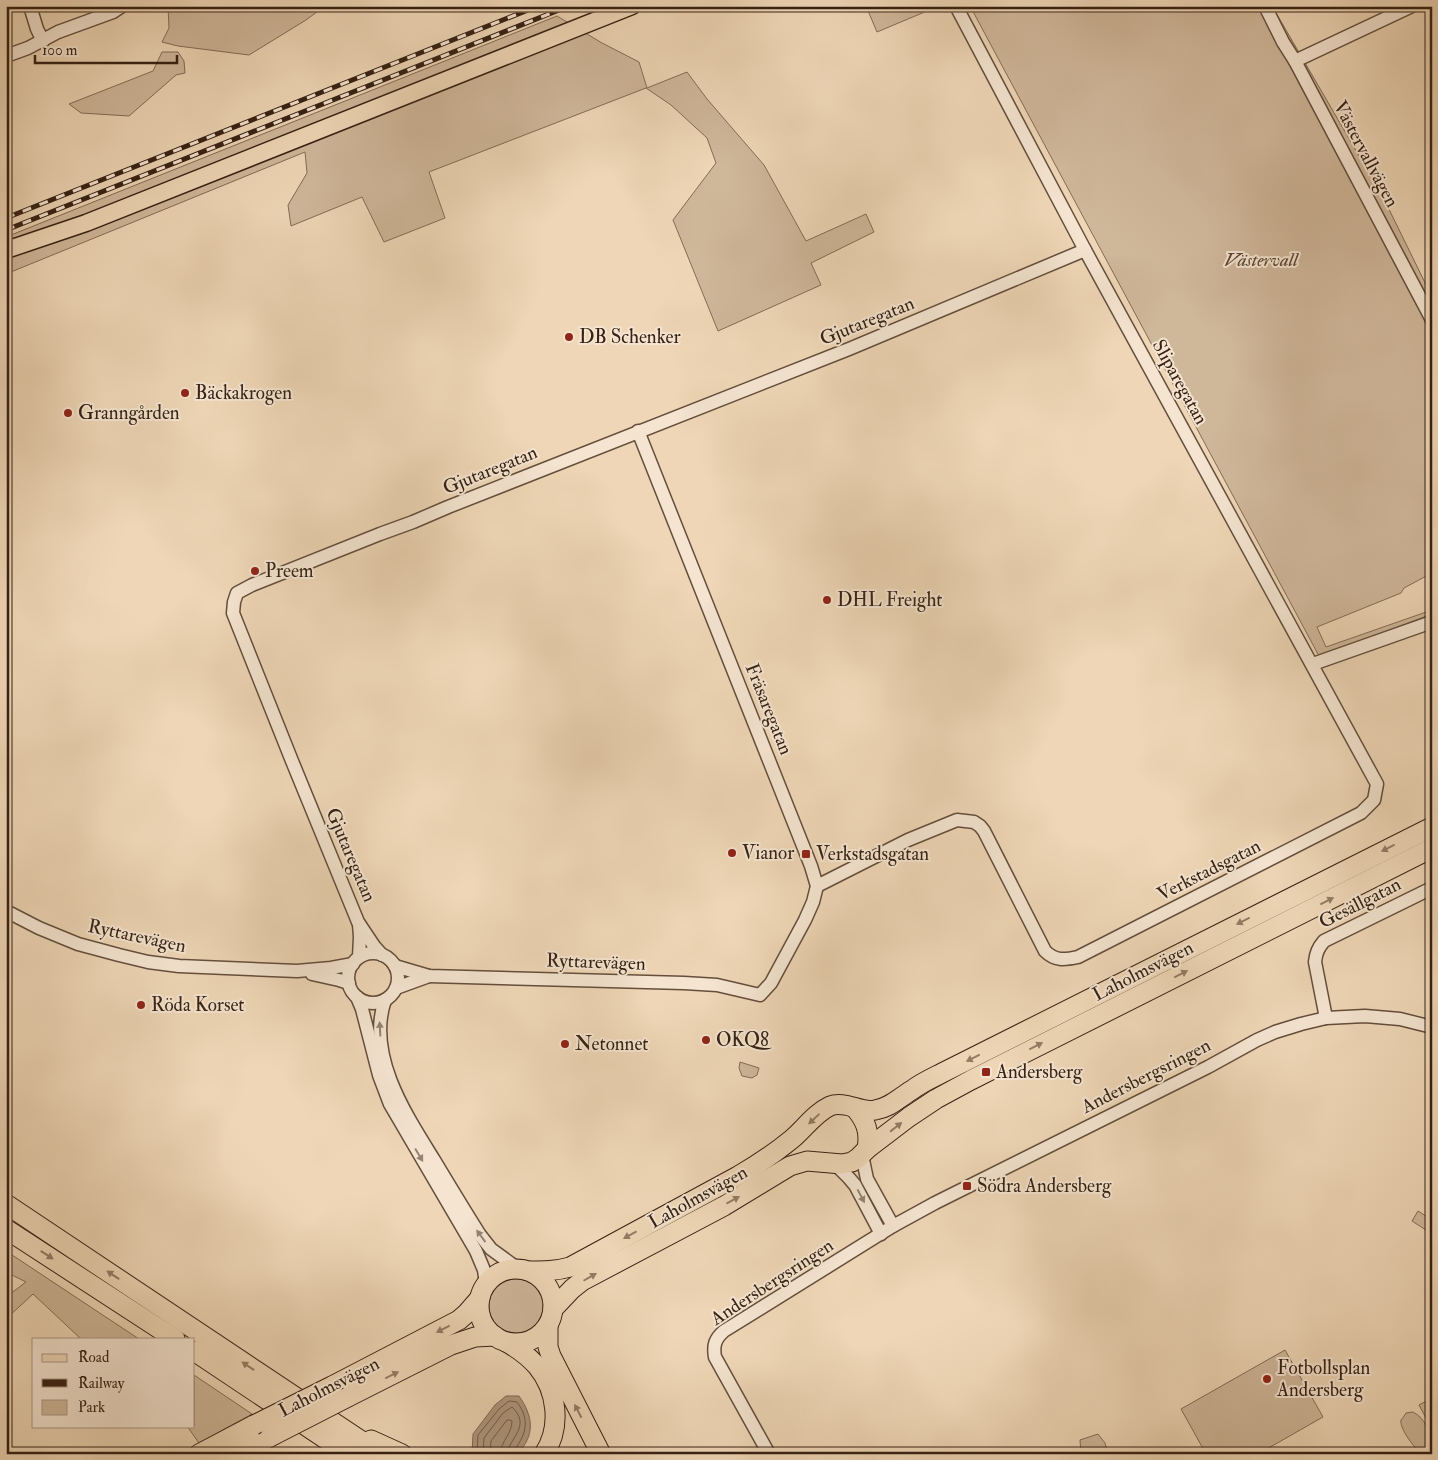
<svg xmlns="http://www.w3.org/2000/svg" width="1438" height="1460" font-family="'IM FELL Double Pica',serif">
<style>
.green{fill:#cfb79a;stroke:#826c56}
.water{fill:#af987f;stroke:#7f6854}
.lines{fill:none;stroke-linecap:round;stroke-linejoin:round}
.shore{stroke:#725c49;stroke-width:1}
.minor-casing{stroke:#644e3c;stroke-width:15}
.major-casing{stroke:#362113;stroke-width:19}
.highway-casing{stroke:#362113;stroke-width:21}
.minor{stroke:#f4e4d0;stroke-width:12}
.major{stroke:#eed6b6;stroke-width:16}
.highway{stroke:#eed6b6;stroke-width:19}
.rail-casing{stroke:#362113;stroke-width:5}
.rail{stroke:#f4e4d0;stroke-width:3;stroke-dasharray:9;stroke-linecap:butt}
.highway-bridge-casing{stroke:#362113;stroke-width:21;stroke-linecap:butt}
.highway-bridge{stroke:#eed6b6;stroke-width:19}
.oneway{fill:#927c64}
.oneway2{fill:#958272}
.poi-dot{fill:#8f2418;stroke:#f4e4d0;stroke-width:2}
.labels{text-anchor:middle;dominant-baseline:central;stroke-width:4;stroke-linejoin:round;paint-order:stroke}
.street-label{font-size:19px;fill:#362113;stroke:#f4e4d0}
.park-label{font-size:19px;font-style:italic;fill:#5c4635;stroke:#f4e4d0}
.poi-label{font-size:19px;fill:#362113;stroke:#f4e4d0;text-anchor:start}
</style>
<rect width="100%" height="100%" fill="#eed6b6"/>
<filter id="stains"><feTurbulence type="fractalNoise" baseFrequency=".004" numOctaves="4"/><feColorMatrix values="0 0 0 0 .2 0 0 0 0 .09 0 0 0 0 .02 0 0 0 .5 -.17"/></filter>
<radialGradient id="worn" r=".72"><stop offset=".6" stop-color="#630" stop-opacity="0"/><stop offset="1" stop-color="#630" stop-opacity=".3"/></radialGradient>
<g class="green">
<path d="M 168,6 L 325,6 L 306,20 L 249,55 L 178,46 L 162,42 L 169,28 Z"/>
<path d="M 866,6 L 939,6 L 877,32 Z"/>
<path d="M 970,6 L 1272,6 L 1383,197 L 1432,297 L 1432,573 L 1404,588 L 1401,593 L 1317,627 L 1326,647 L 1432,610 L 1432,614 L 1319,656 Z"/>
<path d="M 557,16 L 602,43 L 639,62 L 647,88 L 687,72 L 707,99 L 764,165 L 806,241 L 866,214 L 874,232 L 811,263 L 821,285 L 718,331 L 673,220 L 716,163 L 707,138 L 671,105 L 646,88 L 429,172 L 445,218 L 384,242 L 362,197 L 291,226 L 288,205 L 307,173 L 305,152 L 6,274 L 6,237 Z"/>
<path d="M 162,52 L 178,52 L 184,61 L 185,73 L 176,75 L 129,116 L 81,113 L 69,104 L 153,71 Z"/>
<path d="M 740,1062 L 759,1068 L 757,1075 L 752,1078 L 742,1076 L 739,1068 Z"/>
<path d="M 1418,1211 L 1432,1220 L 1432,1234 L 1412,1221 Z"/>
<path d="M 6,1251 L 139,1339 L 81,1339 L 33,1294 L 6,1319 L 6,1297 L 26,1282 L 6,1272 Z"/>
<circle cx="516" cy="1306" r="27"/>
<path d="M 1285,1350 L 1323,1417 L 1258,1454 L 1206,1454 L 1181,1409 Z"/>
<path d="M 194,1375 L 252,1414 L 199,1443 L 187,1426 L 194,1426 Z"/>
<path d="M 1432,1398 L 1432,1429 L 1419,1405 Z"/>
<path d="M 1413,1412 C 1425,1418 1432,1434 1432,1447 L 1427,1451 L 1421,1453 C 1415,1449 1399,1428 1401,1420 C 1402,1419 1405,1415 1406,1413 Z"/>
<path d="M 1098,1434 L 1105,1443 L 1108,1454 L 1081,1454 L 1080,1440 Z"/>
</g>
<path class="water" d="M 506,1396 L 519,1396 C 533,1416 536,1435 517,1454 L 472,1454 L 473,1434 L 495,1405 Z"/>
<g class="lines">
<g class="shore">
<path d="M 477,1454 L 478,1435 L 499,1409 L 509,1401 L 517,1402 C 527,1415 528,1429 519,1443 C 517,1447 514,1449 514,1454"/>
<path d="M 483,1454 L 484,1438 L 503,1413 L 512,1407 C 532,1426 509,1438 507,1454"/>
<path d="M 490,1454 L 491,1441 L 507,1420 L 510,1420 L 512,1421 C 512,1434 501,1441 500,1454"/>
</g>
<defs>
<g id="minor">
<path d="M 30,6 L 37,29 L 43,41"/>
<path d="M 1265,6 L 1283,42 L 1295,61 L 1432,320"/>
<path d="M 6,56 L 28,48 L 58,32 L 113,12 L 122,6"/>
<path d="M 1295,61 L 1412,6"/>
<path d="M 1313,664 L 1432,622"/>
<path d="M 817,886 L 908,840 L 957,820 L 974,822 L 980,826 L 984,831 L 1045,951 C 1055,961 1064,960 1078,957 L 1361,813 L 1374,800 L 1377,784 L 1085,250 L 956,6"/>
<path d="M 6,911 L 39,928 L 78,944 L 119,955 L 148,962 L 179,966 L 297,971 L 331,968 L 353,964"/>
<path d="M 359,924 L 360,937 L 359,957"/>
<circle cx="373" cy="978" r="25"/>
<path d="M 382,955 L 374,946 L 358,922 L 292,761 L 233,613 L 234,602 L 237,593 L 252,585 L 380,534 L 413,522 L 448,507 L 849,349 L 1085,250"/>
<path d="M 395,966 L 429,976 L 684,983 L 717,985 L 760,995 L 771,983 L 805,920 L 813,902 L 817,886 L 811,866 L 638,431"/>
<path d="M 312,974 L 339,980 L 349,983"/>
<path d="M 396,988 L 429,976"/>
<path d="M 357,997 L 362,1009 L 379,1075 L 390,1104 L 476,1251 L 484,1270 L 486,1284"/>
<path d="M 385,1000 C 366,1055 406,1115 434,1160 C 449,1185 464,1210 480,1235 L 491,1249 L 517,1268"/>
<path d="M 1326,1018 L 1315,962 C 1316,953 1318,948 1324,941 L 1432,888"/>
<path d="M 862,1155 L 867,1179 L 893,1226"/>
<path d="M 834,1163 L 849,1178 L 855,1185 L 881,1234"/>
<path d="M 769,1454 L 715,1357 C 713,1345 715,1339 724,1331 L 893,1226 L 935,1203 L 1208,1067 L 1257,1040 L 1275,1032 L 1301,1024 L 1326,1018 L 1365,1016 L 1400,1019 L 1432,1027"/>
</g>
<path id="major" d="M 6,250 L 86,223 L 632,6"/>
<g id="highway">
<path d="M 855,1108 C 866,1121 870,1132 867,1149"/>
<path d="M 6,1204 L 381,1454"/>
<path d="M 6,1229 L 175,1339"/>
<circle cx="516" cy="1306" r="37"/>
<path d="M 530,1271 C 544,1271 556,1271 570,1267 L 738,1176 C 757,1165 775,1153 792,1139 C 804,1129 815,1113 830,1106 C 845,1100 860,1113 875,1110 C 890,1108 900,1097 912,1090 C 921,1083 932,1078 942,1073 L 1432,827"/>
<path d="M 553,1309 L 572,1289 L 582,1281 L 724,1206 L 790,1166 L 807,1161 L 842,1164 L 852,1162 L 858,1158 L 867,1149 L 909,1117 L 936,1099 L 971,1080 L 1432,848"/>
<path d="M 548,1326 L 548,1347 L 551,1356 L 601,1454"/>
<path d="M 506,1342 C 517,1348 528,1356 537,1366 C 557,1390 562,1427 544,1454"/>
<path d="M 194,1351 L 348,1454"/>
<path d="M 332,1386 L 459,1320 L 467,1313 L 480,1298"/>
<path d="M 348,1397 L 451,1345 L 475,1337 L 495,1336"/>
<path d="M 371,1440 L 402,1454"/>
<path d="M 199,1454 L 254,1425"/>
<path d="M 238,1454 L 270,1437"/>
</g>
</defs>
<use href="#minor" class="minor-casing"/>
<use href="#major" class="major-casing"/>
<use href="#highway" class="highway-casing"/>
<use href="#minor" class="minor"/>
<use href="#major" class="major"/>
<use href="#highway" class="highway"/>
<defs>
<g id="rail">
<path d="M 6,218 L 538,6"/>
<path d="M 6,230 L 569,6"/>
</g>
</defs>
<use href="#rail" class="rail-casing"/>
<use href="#rail" class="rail"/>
<defs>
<g id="highway-bridge">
<path d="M 254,1425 L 332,1386"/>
<path d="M 270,1437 L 348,1397"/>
</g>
</defs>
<use href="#highway-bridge" class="highway-bridge-casing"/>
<use href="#highway-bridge" class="highway-bridge"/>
</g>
<defs><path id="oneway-solid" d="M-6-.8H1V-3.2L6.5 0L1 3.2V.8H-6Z" transform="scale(1.25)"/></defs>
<g class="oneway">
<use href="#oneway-solid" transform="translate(1388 848) rotate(153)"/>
<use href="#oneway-solid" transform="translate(1327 901) rotate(-27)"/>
<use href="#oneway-solid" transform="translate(1243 921) rotate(153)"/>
<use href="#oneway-solid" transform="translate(1181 974) rotate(-27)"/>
<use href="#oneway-solid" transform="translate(1036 1046) rotate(-27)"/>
<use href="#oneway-solid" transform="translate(973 1058) rotate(153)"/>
<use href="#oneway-solid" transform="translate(814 1119) rotate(137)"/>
<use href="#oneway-solid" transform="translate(896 1127) rotate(-38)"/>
<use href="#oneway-solid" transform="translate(733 1200) rotate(-29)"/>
<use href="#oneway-solid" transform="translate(630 1235) rotate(151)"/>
<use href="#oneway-solid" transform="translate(47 1255) rotate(33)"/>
<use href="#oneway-solid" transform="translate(113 1275) rotate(-146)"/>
<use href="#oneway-solid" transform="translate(590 1277) rotate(-30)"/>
<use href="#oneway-solid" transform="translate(443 1329) rotate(153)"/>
<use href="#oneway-solid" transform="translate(248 1366) rotate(-146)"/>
<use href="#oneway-solid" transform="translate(392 1375) rotate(-26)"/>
<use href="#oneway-solid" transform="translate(578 1411) rotate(-117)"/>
</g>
<g class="oneway2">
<use href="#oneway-solid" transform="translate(380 1029) rotate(-93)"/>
<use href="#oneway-solid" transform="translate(419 1155) rotate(59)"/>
<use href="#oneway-solid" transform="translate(861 1196) rotate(62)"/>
<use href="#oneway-solid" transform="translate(481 1236) rotate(-126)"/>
</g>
<g class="poi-dot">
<circle cx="569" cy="337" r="5"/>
<circle cx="185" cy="393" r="5"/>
<circle cx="68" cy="413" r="5"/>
<circle cx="255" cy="571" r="5"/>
<circle cx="827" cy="600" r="5"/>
<circle cx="732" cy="853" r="5"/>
<rect x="801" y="849" width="10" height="10" rx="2.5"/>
<circle cx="141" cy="1005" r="5"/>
<circle cx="706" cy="1040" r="5"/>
<circle cx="565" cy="1044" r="5"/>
<rect x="981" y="1067" width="10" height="10" rx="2.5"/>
<rect x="962" y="1181" width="10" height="10" rx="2.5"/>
<circle cx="1267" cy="1379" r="5"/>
</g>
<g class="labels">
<g class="street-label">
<text transform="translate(1366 154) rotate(62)">Västervallvägen</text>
<text transform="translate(867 321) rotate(-22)">Gjutaregatan</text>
<text transform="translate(1180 382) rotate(61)">Sliparegatan</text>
<text transform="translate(490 470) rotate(-22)">Gjutaregatan</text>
<text transform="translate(769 709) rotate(68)">Fräsaregatan</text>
<text transform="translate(351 855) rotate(67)">Gjutaregatan</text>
<text transform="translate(1209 870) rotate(-27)">Verkstadsgatan</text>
<text transform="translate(1360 903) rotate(-27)">Gesällgatan</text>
<text transform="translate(137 936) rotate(12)">Ryttarevägen</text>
<text transform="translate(596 962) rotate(2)">Ryttarevägen</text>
<text transform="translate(1143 971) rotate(-27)">Laholmsvägen</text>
<text transform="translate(1146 1076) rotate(-27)">Andersbergsringen</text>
<text transform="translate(698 1197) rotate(-29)">Laholmsvägen</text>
<text transform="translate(772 1282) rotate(-33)">Andersbergsringen</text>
<text transform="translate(329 1387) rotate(-27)">Laholmsvägen</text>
</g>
<g class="park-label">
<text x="1261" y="260">Västervall</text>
</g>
<g class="poi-label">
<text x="579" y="337">DB Schenker</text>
<text x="195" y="393">Bäckakrogen</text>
<text x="78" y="413">Granngården</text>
<text x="265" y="571">Preem</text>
<text x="837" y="600">DHL Freight</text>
<text x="742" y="853">Vianor</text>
<text x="816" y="854">Verkstadsgatan</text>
<text x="151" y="1005">Röda Korset</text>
<text x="716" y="1040">OKQ8</text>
<text x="575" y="1044">Netonnet</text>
<text x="996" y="1072">Andersberg</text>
<text x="977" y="1186">Södra Andersberg</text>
<text x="1277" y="1368">Fotbollsplan<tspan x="1277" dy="22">Andersberg</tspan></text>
</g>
</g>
<rect width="1438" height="1460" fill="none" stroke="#eed6b6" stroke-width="25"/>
<rect x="8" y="8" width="1423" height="1445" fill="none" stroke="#362113" stroke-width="2.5"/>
<rect x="12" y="12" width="1413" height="1435" fill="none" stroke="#362113"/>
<rect x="32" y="1338" width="162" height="90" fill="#f4e4d0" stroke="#a89684"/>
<rect x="42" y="1354" width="25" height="8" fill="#eed6b6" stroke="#a89684"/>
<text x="78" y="1362" font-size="15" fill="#362113">Road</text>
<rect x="42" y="1379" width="25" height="8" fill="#362113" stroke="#a89684"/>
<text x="78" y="1388" font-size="15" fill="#362113">Railway</text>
<rect x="42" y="1400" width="25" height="15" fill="#cfb79a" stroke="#a89684"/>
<text x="78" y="1412" font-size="15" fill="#362113">Park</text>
<path d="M35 55v8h142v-8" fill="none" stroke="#362113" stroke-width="2.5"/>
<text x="42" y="55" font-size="15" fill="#362113" stroke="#f4e4d0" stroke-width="4" paint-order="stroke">100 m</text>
<rect width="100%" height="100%" filter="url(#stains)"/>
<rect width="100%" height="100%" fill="url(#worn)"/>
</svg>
